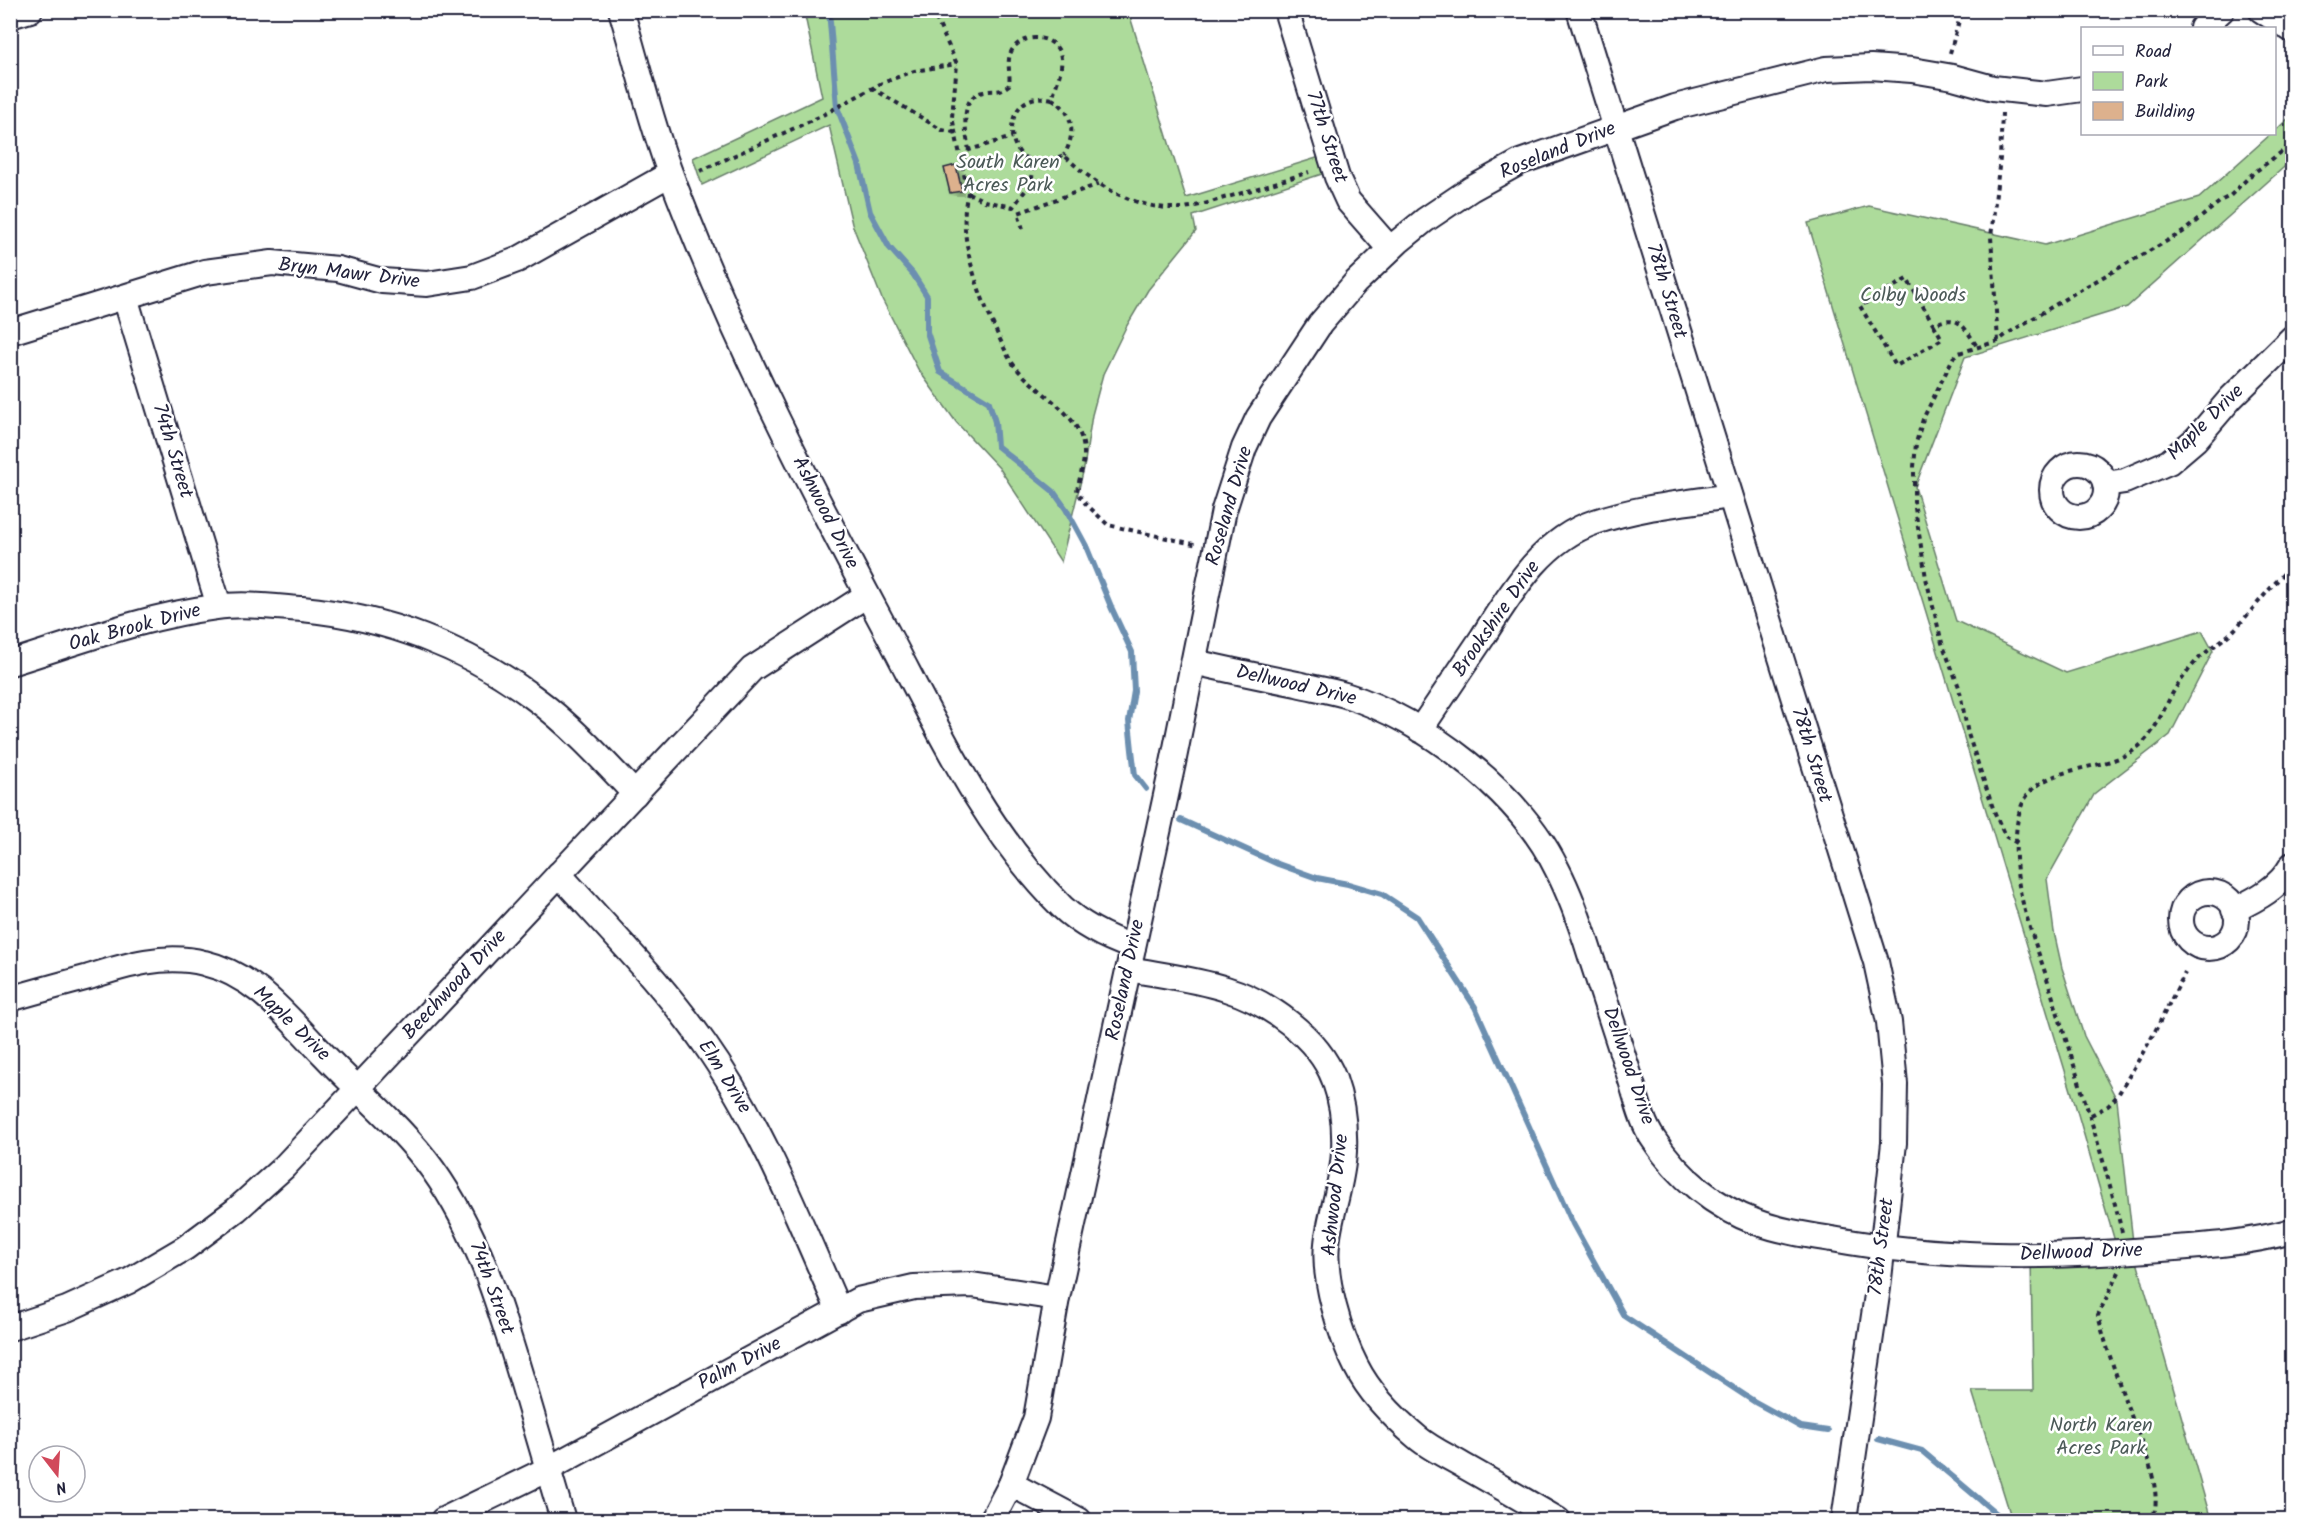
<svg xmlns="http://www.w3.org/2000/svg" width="2303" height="1531" font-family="Kalam,sans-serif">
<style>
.green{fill:#addb9b;stroke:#687e6b;stroke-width:1.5}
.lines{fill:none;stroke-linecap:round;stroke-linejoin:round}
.stream{stroke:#6c8fb0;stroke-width:6}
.building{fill:#ddb18d;stroke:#22223b;stroke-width:1.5;filter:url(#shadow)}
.minor-casing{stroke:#22223b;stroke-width:28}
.path{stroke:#22223b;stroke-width:4;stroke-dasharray:4.5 4.5;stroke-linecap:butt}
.minor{stroke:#fff;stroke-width:24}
.labels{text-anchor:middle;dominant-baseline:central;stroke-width:5;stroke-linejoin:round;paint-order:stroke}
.street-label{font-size:20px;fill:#22223b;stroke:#fff}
.park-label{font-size:20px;fill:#4c5a58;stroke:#fff}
</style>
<defs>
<filter id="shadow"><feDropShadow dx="5.5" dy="5.5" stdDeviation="3" flood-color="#0004"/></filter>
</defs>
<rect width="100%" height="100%" fill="#fff"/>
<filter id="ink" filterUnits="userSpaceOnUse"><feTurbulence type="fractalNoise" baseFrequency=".0167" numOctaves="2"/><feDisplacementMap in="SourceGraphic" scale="12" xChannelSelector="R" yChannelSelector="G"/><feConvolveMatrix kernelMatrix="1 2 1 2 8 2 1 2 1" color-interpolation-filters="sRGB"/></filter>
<g filter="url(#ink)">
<g class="green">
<path d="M 1128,10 L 1186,198 L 1320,157 L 1325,173 L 1193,216 L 1196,231 L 1148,290 L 1126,327 L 1103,374 L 1092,415 L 1084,468 L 1061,562 L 1000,469 L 956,422 L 918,369 L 882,299 L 852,224 L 829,125 L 702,185 L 693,158 L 822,97 L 804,11 Z"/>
<path d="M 2292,115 L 2292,160 L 2127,307 L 1965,357 L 1915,487 L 1956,621 L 2066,673 L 2202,631 L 2213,651 L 2170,735 L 2095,793 L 2047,879 L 2054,932 L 2062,968 L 2084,1036 L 2117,1100 L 2134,1251 L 2211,1520 L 2012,1520 L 1972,1391 L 2033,1391 L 2031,1256 L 2118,1252 L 2073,1097 L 1808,223 L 1869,206 L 2045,245 L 2199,198 L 2271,134 L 2274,134 L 2275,131 Z"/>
</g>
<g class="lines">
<g class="stream">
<path d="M 829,10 L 837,107 L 859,164 L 870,212 L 889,247 L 913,274 L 927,296 L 927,332 L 940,372 L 989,402 L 995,422 L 997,446 L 1053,491 L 1066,509 L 1086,546 L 1112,609 L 1132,652 L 1134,691 L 1129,721 L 1132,750 L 1135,775 L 1146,789"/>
<path d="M 1181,820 L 1278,864 L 1317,878 L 1348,884 L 1382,894 L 1417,917 L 1475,1007 L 1573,1224 L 1624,1316 L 1755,1402 L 1801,1427 L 1828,1431"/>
<path d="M 1878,1439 L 1922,1451 L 2004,1520"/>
</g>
</g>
<path class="building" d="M 956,165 L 962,191 L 950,193 L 944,168 Z"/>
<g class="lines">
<defs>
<g id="minor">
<path d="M 621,10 C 638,66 651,124 672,178 C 731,334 808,484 887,632 C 937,727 984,830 1062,907 C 1082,926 1107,938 1133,947"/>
<path d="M 1286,10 L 1337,177 L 1348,201 L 1390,249"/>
<path d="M 1579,10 L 1876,962 L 1889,1022 L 1895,1084 L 1894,1143 L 1878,1288 L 1844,1520"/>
<path d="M 2261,10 L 2292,30"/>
<path d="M 10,16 L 30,10"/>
<path d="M 2202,28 L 2222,10"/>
<path d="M 125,297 L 219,606"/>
<path d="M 10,332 L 205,272 L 272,263 L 338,269 L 382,281 L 427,284 L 472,277 L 517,260 L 670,174"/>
<circle cx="2079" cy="490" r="27"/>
<path d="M 2105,484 L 2125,481 L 2169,462 L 2196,439 L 2231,398 L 2292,338"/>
<path d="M 1194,662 C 1228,670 1262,677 1297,684 C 1313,688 1329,690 1345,695 C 1425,719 1520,793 1557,869 C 1571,896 1581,925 1590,954 C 1603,994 1616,1034 1629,1074 C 1636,1095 1641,1122 1654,1140 C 1678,1177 1715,1207 1756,1222 C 1780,1231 1807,1235 1832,1239 C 1940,1259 2050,1258 2161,1249 C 2205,1246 2249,1243 2292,1231"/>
<path d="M 10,663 C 78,642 146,616 216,607 C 243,603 275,607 302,609 C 385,617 466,647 533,697 C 570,724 603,760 635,794"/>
<path d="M 1420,730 C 1441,699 1461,669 1482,638 C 1511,593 1541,540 1595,522 C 1638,507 1685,503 1730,496"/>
<path d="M 559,874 C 608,929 662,983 704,1043 C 762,1125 799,1220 839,1311"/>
<circle cx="2209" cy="920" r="28"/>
<path d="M 2234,910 C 2257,899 2280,887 2292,865"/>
<path d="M 1129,969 C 1161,975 1195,979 1226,989 C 1268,1002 1318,1037 1334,1079 C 1342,1101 1345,1128 1344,1151 C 1343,1183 1330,1213 1327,1244 C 1323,1279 1340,1335 1356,1366 C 1370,1394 1394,1418 1418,1438 C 1431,1449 1449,1457 1464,1466 C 1496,1484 1527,1502 1558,1520"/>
<path d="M 10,999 C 37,991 63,984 89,977 C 126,965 165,953 204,963 C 256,975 289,1019 324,1055 C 360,1093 402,1127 433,1170 C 478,1233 499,1304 521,1377 C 535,1425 549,1473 563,1520"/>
<path d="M 10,1328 L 67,1309 L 129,1281 L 185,1248 L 236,1210 L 284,1167 L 752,669 L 867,595"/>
<path d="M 1011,1484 L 1079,1520"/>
<path d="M 443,1520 L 548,1469 L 858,1300 L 914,1287 L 972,1285 L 1057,1298"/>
<path d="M 992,1520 L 1011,1484 L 1036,1418 L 1057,1298 L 1173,763 L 1224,510 L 1244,448 L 1258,418 L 1320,324 L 1356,282 L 1398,242 L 1425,220 L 1471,189 L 1520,162 L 1675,107 L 1826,69 L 1871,67 L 1912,70 L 1953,77 L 1993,88 L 2047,94 L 2082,89"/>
</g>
</defs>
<use href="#minor" class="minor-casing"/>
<g class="path">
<path d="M 932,10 L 957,64 L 952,117 L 968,193 C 954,241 986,311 1007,354 C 1025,391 1084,408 1084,454 C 1084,466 1079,479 1077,491 L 1085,503 L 1108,525 L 1198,545"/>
<path d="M 1950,53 L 1962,10"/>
<path d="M 872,88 L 942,130 L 954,132"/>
<path d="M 1052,99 C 1074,111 1076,135 1064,155"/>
<path d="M 969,150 C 966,133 958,97 983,92 C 995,89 998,94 1009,85 C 1011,74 1006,63 1011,52 C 1021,31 1058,34 1061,58 C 1063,71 1055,87 1052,99 C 1002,87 1001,160 1037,161 C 1046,161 1056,158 1064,155 C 1094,185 1136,210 1179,208 C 1194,208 1210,202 1224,198 C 1253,190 1281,181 1309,172"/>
<path d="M 963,159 L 969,150 L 1012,137"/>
<path d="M 700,171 L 819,117 L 882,83 L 914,71 L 957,64"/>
<path d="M 968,193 L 985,201 L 1013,207 L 1031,183 L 1035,161"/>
<path d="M 1023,229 L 1018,213 L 1099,184"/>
<path d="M 1934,325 L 1907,279 L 1860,306 L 1896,366 L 1942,339 L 1934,325 C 1959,311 1966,330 1978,348"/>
<path d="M 1998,341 L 1991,237 L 2000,158 L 2002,113"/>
<path d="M 2017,843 L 2005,836 L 1994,811 L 1968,734 L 1959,687 L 1942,643 L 1926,578 L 1914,502 L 1914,467 L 1916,443 L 1923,419 L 1953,358 L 1959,353 L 1998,341 L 2007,334 L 2078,291 L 2183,232 L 2222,200 L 2230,196 L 2251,175 L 2292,144"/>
<path d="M 2091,1115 L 2108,1106 L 2118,1095 L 2152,1037 L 2185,973"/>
<path d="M 2122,1232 C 2102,1150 2075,1070 2050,988 C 2039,952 2024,917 2018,880 C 2015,859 2013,817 2025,799 C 2048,762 2108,773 2138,747 C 2160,729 2165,700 2182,679 C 2188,671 2195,661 2203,655 C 2213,646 2225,639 2235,629 C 2254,608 2272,585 2292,565"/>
<path d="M 2119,1272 L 2098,1315 C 2105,1344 2115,1371 2125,1400 C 2136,1431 2166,1488 2152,1520"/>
</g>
<use href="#minor" class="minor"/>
</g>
</g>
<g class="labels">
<g class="street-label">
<text transform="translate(1326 137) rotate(72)">77th Street</text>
<text transform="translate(1558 151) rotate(-22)">Roseland Drive</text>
<text transform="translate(349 274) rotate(7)">Bryn Mawr Drive</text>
<text transform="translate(1666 291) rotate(73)">78th Street</text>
<text transform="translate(2206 423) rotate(-45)">Maple Drive</text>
<text transform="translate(172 451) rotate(73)">74th Street</text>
<text transform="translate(1230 506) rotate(-74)">Roseland Drive</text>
<text transform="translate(825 513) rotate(63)">Ashwood Drive</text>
<text transform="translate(1497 619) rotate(-55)">Brookshire Drive</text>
<text transform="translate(135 628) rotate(-15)">Oak Brook Drive</text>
<text transform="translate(1296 686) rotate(13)">Dellwood Drive</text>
<text transform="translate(1811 755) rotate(73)">78th Street</text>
<text transform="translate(1126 980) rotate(-78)">Roseland Drive</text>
<text transform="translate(455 985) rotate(-47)">Beechwood Drive</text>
<text transform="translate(291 1024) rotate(44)">Maple Drive</text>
<text transform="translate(1628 1066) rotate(71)">Dellwood Drive</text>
<text transform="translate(724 1077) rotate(58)">Elm Drive</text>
<text transform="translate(1336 1195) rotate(-84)">Ashwood Drive</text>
<text transform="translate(1882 1247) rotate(-83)">78th Street</text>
<text transform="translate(2081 1253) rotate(-2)">Dellwood Drive</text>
<text transform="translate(491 1288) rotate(70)">74th Street</text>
<text transform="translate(740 1364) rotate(-28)">Palm Drive</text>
</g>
<g class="park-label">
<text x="1008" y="163">South Karen<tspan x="1008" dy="23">Acres Park</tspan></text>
<text x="1913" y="296">Colby Woods</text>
<text x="2101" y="1426">North Karen<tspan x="2101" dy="23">Acres Park</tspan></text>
</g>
</g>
<rect width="2303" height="1531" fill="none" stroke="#fff" stroke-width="36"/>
<rect x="18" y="18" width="2267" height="1495" fill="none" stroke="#22223b" stroke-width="2" filter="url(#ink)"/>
<rect x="2081" y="27" width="195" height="108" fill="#ffffff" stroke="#a7a7b1" stroke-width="1.5"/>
<rect x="2093" y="46" width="30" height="9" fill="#ffffff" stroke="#a7a7b1" stroke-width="1.5"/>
<text x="2135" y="57" font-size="18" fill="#22223b">Road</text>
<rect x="2093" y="72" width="30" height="18" fill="#addb9b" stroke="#a7a7b1" stroke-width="1.5"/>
<text x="2135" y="87" font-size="18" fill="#22223b">Park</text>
<rect x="2093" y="102" width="30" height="18" fill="#ddb18d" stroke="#a7a7b1" stroke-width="1.5"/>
<text x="2135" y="117" font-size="18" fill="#22223b">Building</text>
<g transform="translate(57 1474) rotate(163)"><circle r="28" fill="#ffffff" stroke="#a7a7b1" stroke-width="1.5"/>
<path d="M0-4.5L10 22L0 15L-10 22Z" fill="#d1495b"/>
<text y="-9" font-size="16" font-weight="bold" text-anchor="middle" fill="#22223b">N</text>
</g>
</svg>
